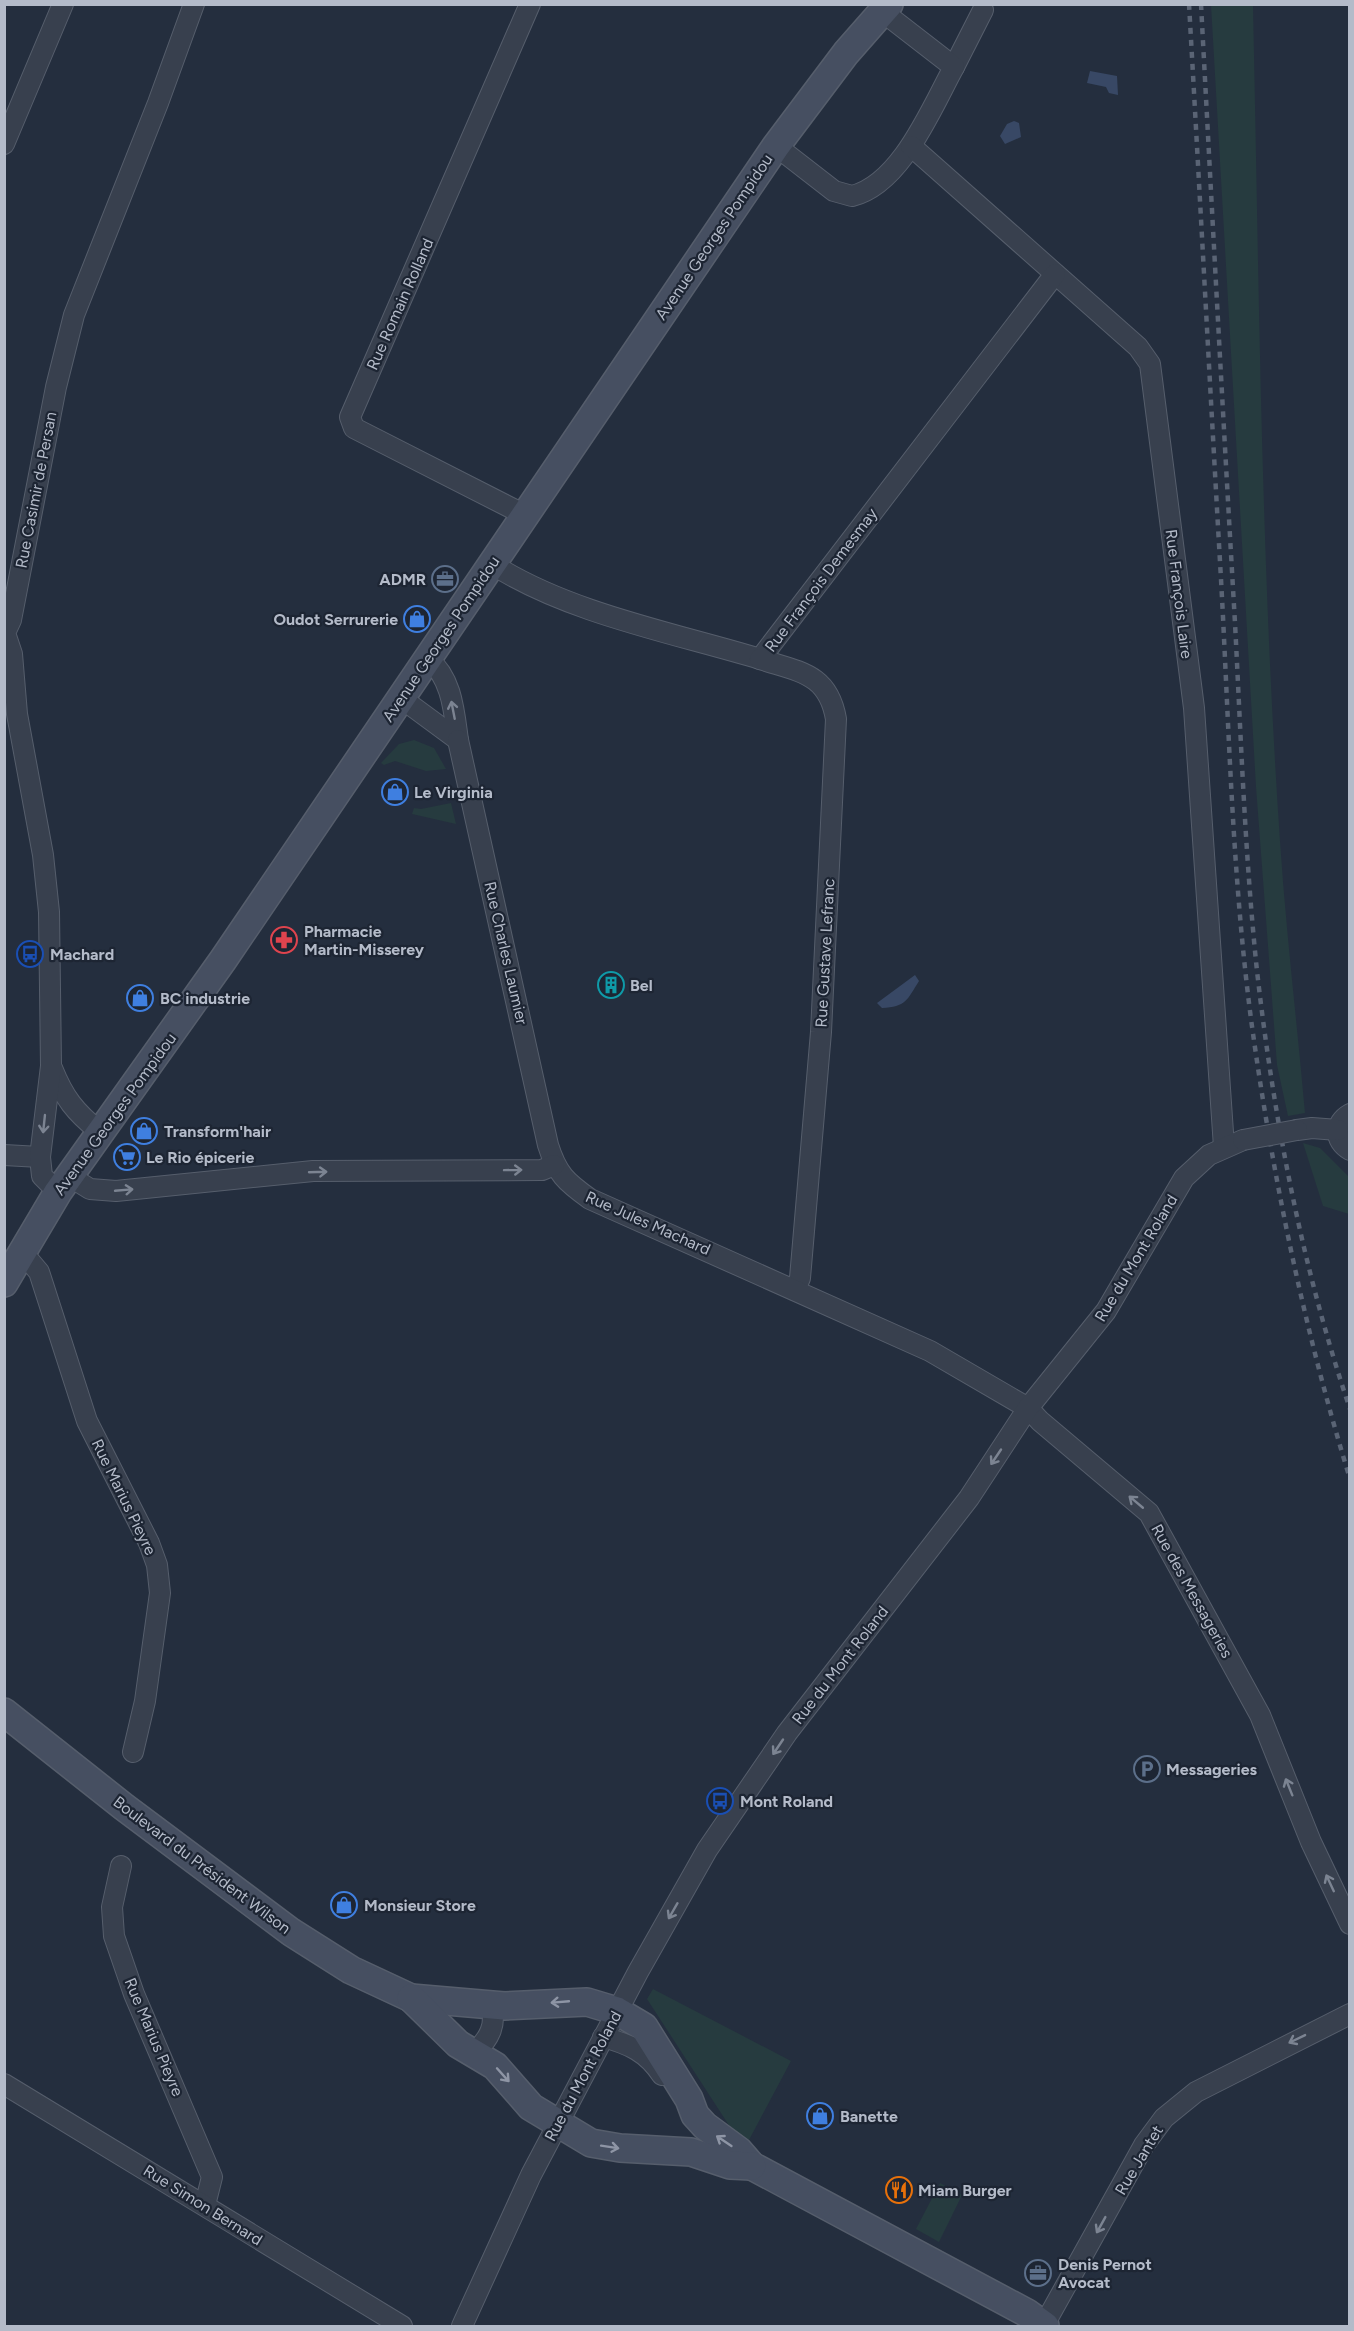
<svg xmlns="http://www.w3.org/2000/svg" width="1354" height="2331" font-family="Figtree,sans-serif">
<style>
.green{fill:#263b3f}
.water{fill:#384865}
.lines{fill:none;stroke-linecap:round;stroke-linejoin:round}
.minor-casing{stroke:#565e6c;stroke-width:22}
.secondary-casing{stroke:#565e6c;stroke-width:30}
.minor{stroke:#38404e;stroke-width:20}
.secondary{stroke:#464f61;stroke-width:27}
.rail{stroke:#5a6475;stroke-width:4.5;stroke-dasharray:6 6;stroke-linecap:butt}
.minor-bridge-casing{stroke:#565e6c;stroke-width:22;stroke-linecap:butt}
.minor-bridge{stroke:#38404e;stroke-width:20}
.oneway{stroke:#7c8492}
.oneway2{stroke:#8e95a5}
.labels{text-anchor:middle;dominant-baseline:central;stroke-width:4.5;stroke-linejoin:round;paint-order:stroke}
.street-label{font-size:16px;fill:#b4bbc9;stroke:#1d2533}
.poi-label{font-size:16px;font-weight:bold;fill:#b4bbc9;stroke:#1d2533;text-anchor:start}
</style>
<rect width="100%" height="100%" fill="#242e3e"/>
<g class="green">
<path d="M 1211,5 L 1253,5 C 1259,283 1261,563 1280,841 C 1286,932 1297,1022 1305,1113 L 1288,1116 L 1277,1065 L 1256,787 Z"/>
<path d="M 414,740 L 434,748 L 446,769 L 426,771 L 395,761 L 384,765 L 381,763 L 399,744 Z"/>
<path d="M 451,803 L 456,824 L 412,814 L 414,808 L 421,809 Z"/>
<path d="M 1303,1143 L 1320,1148 L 1349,1177 L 1349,1214 L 1323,1206 Z"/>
<path d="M 653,1989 L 791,2061 L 749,2140 L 732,2130 L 647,1999 Z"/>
<path d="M 940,2183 L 962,2195 L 939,2242 L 916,2229 Z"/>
</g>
<g class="water">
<path d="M 1090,71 L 1117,76 L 1118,95 L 1109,93 L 1106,87 L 1087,83 Z"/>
<path d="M 1014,121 L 1019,123 L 1021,137 L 1005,144 L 1000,136 L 1007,124 Z"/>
<path d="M 915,975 L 919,981 C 907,1000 906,1007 882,1008 L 877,1003 Z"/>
</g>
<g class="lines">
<defs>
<g id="minor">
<path d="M 954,67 L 983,10"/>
<path d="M 4,144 L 63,4"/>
<path d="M 776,146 L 834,191 L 852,196 C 901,184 931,109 954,67 L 883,12"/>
<path d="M 911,146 L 1138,347 L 1150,364 L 1194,708 L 1224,1147"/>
<path d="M 525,515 L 354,428 L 350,417 L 530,4"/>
<path d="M 492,564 C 568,613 674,633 760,659 L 1055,274"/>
<path d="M 760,659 C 799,672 828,673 836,719 L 821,1032 L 800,1278 L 795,1290"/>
<path d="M 401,698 L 458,740 C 454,711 452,678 428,659"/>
<path d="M 458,740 L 548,1145 C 557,1174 566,1182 590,1199 L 930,1351 L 1028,1408 L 1040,1421 L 1149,1513 L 1260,1715 L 1311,1842 L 1350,1924"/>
<path d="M 52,1068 C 64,1098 75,1112 100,1132"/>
<path d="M 1350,1114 C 1334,1123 1334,1141 1350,1150"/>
<path d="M 1297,1130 L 1312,1128 L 1338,1130"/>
<path d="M 4,1155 L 40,1157"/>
<path d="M 69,1176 L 90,1189 L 116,1191 L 313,1171 L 542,1170 L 554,1165"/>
<path d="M 58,1192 L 42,1176 L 40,1157 L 51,1066 L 49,912 L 43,855 L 17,714 L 12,654 L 5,633 L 11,620 L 56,387 L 74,315 L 158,103 L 194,4"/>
<path d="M 23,1253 L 39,1272 L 87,1421 L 149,1543 L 157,1565 L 160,1593 L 145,1701 L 133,1752"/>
<path d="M 121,1866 L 112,1907 L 114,1936 L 134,1994 L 212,2177 L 205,2205"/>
<path d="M 603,2037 C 629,2044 647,2052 662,2075"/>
<path d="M 475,2052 C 489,2039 497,2025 491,2005"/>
<path d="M 4,2084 L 402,2326"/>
<path d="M 1044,2325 L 1144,2145 L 1164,2118 L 1196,2092 L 1350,2014"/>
<path d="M 462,2326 L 531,2175 L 638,1972 L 707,1850 L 787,1733 L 969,1498 L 1028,1408 L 1106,1311 L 1184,1178 L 1209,1155 L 1243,1140"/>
</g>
<g id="secondary">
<path d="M 4,1283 L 58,1192 L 223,960 L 776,146 L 846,53 L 889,4"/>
<path d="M 4,1712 L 124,1807 L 291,1932 L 351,1970 L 411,1998 L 504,2006 L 587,2002 L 617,2011 L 644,2027 L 689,2099 L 695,2115 L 705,2126 L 739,2151 L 752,2166 L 1027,2313 L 1045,2326"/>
<path d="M 411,1998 L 458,2044 L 495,2066 L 531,2107 L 591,2143 L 620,2148 L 691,2152 L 730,2165 L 752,2166"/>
</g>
</defs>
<use href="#minor" class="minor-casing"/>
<use href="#secondary" class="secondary-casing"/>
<use href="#minor" class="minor"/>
<use href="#secondary" class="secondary"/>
<g class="rail">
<path d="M 1189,4 C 1200,196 1210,388 1221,579 C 1229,725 1232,873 1251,1019 C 1272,1174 1304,1329 1350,1479"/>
<path d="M 1201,4 C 1212,211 1223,417 1235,623 C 1241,739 1245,856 1257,971 C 1274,1120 1302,1267 1350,1409"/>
</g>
<defs>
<path id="minor-bridge" d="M 1243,1140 L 1297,1130"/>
</defs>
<use href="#minor-bridge" class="minor-bridge-casing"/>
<use href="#minor-bridge" class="minor-bridge"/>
</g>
<defs><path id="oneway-shaft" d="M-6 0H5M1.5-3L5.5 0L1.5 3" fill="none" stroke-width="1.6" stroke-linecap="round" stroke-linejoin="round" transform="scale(1.5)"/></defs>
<g class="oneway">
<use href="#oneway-shaft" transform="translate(453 710) rotate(-101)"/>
<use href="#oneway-shaft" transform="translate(44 1124) rotate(96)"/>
<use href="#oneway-shaft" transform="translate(513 1170) rotate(-1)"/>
<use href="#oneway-shaft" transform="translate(318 1172) rotate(-2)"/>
<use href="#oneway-shaft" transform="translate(124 1190) rotate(-5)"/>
<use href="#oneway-shaft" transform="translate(996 1457) rotate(124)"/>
<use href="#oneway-shaft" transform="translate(1136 1502) rotate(-140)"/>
<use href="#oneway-shaft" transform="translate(778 1747) rotate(124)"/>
<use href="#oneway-shaft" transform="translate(1289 1787) rotate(-112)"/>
<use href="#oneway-shaft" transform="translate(1330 1883) rotate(-115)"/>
<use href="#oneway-shaft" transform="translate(673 1911) rotate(120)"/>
<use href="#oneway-shaft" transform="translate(1297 2039) rotate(154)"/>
<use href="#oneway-shaft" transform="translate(1101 2225) rotate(119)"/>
</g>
<g class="oneway2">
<use href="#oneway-shaft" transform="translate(560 2002) rotate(175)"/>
<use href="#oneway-shaft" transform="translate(503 2075) rotate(48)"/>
<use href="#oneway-shaft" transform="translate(724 2141) rotate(-146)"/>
<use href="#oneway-shaft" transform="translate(610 2147) rotate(9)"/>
</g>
<defs>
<symbol id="office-ring" viewBox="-11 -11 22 22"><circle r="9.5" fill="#1d2533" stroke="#5c6f8a" stroke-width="1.5"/><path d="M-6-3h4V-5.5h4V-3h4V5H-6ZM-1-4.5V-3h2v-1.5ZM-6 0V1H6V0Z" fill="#5c6f8a"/></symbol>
<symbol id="shop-ring" viewBox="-11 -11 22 22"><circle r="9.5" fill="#1d2533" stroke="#3f7fe0" stroke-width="1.5"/><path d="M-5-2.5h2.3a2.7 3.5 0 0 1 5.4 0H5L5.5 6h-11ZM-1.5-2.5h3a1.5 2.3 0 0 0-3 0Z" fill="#3f7fe0"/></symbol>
<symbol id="pharmacy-ring" viewBox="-11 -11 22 22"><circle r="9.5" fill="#1d2533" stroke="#e0444e" stroke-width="1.5"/><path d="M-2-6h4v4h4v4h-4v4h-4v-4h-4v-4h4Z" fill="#e0444e"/></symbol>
<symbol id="bus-ring" viewBox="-11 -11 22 22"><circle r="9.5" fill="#1d2533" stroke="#1a4fb4" stroke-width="1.5"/><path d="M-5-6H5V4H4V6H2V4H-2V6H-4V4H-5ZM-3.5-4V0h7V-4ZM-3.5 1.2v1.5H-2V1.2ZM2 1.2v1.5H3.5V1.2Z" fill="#1a4fb4"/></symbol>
<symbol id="building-ring" viewBox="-11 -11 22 22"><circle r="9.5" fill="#1d2533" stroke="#0f9aa8" stroke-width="1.5"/><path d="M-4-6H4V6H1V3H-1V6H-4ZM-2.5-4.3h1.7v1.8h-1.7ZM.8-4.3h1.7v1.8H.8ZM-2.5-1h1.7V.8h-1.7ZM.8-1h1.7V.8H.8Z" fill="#0f9aa8"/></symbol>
<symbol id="supermarket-ring" viewBox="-11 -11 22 22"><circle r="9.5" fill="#1d2533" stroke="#3f7fe0" stroke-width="1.5"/><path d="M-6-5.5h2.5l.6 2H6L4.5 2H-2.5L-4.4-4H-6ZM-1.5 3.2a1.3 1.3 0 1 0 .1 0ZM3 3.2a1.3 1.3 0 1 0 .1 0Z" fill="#3f7fe0"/></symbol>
<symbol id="parking-ring" viewBox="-11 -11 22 22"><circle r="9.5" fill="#1d2533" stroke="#5c6f8a" stroke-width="1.5"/><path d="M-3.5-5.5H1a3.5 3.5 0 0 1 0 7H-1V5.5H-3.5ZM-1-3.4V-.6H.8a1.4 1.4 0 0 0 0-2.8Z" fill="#5c6f8a"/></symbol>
<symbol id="restaurant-ring" viewBox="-11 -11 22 22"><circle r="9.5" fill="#1d2533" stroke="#e8710a" stroke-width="1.5"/><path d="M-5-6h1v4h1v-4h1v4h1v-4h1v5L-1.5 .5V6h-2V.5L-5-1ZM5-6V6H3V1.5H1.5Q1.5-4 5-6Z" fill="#e8710a"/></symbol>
</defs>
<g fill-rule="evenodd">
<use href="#office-ring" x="430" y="564" width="30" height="30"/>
<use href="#shop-ring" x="402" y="604" width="30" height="30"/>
<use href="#shop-ring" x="380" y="777" width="30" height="30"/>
<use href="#pharmacy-ring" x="269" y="925" width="30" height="30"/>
<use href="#bus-ring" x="15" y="939" width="30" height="30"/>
<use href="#building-ring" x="596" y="970" width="30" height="30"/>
<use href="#shop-ring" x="125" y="983" width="30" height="30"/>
<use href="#shop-ring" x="129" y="1116" width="30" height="30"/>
<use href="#supermarket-ring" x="112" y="1142" width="30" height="30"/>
<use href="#parking-ring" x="1132" y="1754" width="30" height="30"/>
<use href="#bus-ring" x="705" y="1786" width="30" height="30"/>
<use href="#shop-ring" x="329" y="1890" width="30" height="30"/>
<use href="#shop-ring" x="805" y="2101" width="30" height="30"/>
<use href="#restaurant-ring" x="884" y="2175" width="30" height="30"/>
<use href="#office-ring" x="1023" y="2258" width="30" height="30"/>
</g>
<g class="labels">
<g class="street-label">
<text transform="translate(714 237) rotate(-56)">Avenue Georges Pompidou</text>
<text transform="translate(400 304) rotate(-66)">Rue Romain Rolland</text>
<text transform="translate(36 490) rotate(-79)">Rue Casimir de Persan</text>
<text transform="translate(821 580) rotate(-53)">Rue François Demesmay</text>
<text transform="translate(1179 594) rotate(83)">Rue François Laire</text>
<text transform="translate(441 639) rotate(-56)">Avenue Georges Pompidou</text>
<text transform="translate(506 953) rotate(77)">Rue Charles Laumier</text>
<text transform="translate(825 953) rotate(-87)">Rue Gustave Lefranc</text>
<text transform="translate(115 1114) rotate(-54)">Avenue Georges Pompidou</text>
<text transform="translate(648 1223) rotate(24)">Rue Jules Machard</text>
<text transform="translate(1136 1258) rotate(-59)">Rue du Mont Roland</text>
<text transform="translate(124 1497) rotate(64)">Rue Marius Pieyre</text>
<text transform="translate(1192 1591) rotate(61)">Rue des Messageries</text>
<text transform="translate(840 1665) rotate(-52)">Rue du Mont Roland</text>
<text transform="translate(202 1865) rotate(37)">Boulevard du Président Wilson</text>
<text transform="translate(154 2037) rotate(67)">Rue Marius Pieyre</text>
<text transform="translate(583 2076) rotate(-62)">Rue du Mont Roland</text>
<text transform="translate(1139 2160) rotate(-59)">Rue Jantet</text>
<text transform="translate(203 2205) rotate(32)">Rue Simon Bernard</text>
</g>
<g class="poi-label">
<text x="426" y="579" text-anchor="end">ADMR</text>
<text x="398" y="619" text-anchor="end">Oudot Serrurerie</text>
<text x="414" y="792">Le Virginia</text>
<text x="304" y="931">Pharmacie<tspan x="304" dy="18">Martin-Misserey</tspan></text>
<text x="50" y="954">Machard</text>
<text x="630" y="985">Bel</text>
<text x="160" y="998">BC industrie</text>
<text x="164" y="1131">Transform'hair</text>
<text x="146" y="1157">Le Rio épicerie</text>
<text x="1166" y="1769">Messageries</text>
<text x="740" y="1801">Mont Roland</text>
<text x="364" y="1905">Monsieur Store</text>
<text x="840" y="2116">Banette</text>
<text x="918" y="2190">Miam Burger</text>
<text x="1058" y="2264">Denis Pernot<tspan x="1058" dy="18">Avocat</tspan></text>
</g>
</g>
<rect width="1354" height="2331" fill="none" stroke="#b4bbc9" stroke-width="12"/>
</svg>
